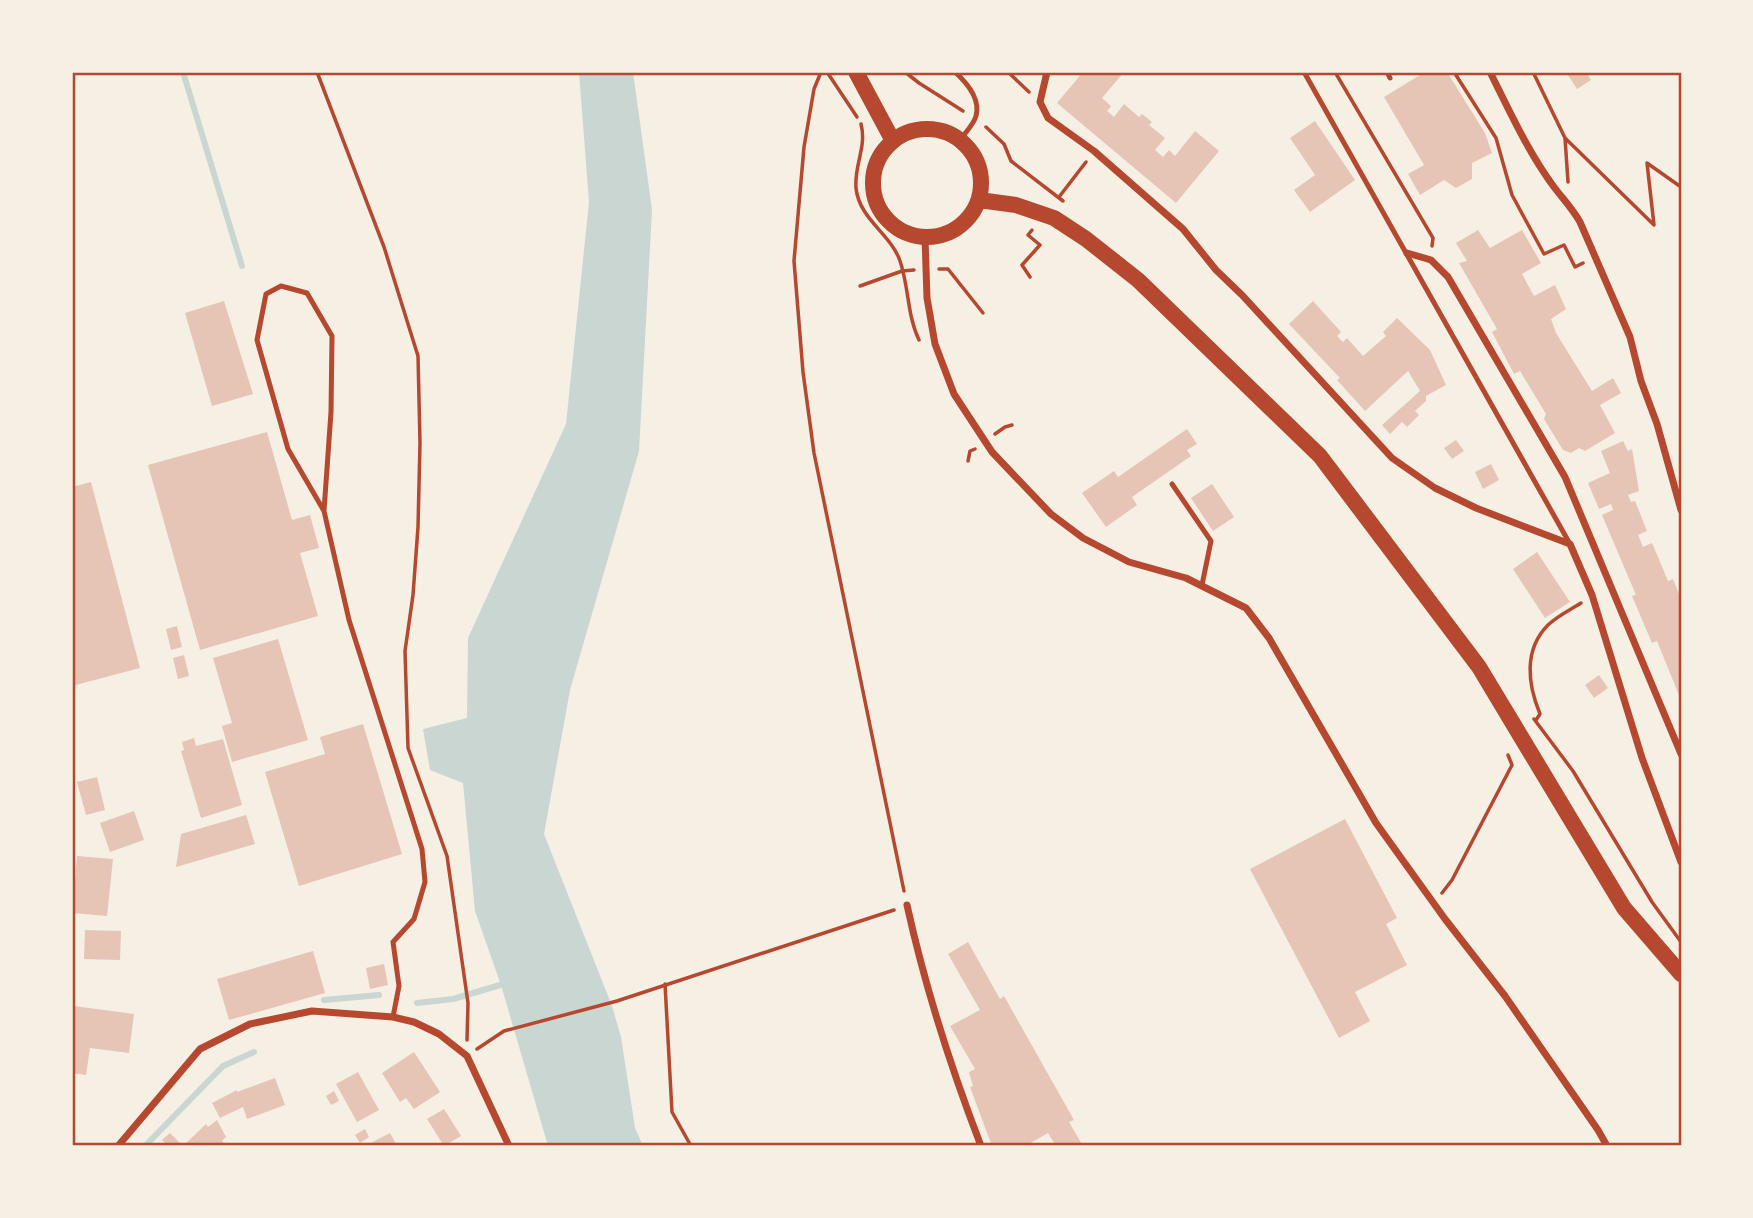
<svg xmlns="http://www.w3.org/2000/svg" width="1753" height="1218" font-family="'Libre Baskerville',serif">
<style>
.water{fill:#c9d6d2}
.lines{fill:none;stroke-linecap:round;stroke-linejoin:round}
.stream{stroke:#c9d6d2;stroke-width:6}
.building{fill:#e6c5b7}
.path{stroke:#b5482f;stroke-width:3.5}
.service{stroke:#b5482f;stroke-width:5}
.minor{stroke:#b5482f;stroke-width:7}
.primary{stroke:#b5482f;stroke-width:16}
.neatline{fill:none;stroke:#b5482f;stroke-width:2.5}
</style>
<rect width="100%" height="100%" fill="#f6efe4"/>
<path class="water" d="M 579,72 L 633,72 L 652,210 L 639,451 L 570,690 L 544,834 L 612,1006 L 621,1037 L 635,1128 L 643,1146 L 548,1146 L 501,985 L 475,911 L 463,783 L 430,770 L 423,729 L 467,718 L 468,638 L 566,424 L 589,202 Z"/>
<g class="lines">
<g class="stream">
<path d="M 183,72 L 242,266"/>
<path d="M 324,1000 L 379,995"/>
<path d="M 417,1003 L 453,999 L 507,983"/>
<path d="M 145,1146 L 223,1066 L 254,1052"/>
</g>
</g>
<g class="building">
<path d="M 1083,72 L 1124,72 L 1102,98 L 1111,106 L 1107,111 L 1114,117 L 1124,104 L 1139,117 L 1142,114 L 1152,122 L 1149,125 L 1165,138 L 1155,150 L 1163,157 L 1169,150 L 1175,156 L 1195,131 L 1219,151 L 1176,203 L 1057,103 Z"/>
<path d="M 1419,72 L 1447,72 L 1485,133 L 1492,153 L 1472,163 L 1472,179 L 1456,188 L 1444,180 L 1420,195 L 1408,174 L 1424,165 L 1384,97 L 1420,75 Z"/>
<path d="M 1566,72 L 1586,72 L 1591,80 L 1577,89 Z"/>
<path d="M 1315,121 L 1355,180 L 1310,212 L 1294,190 L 1315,175 L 1290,138 Z"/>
<path d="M 1478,230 L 1490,248 L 1522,230 L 1541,263 L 1522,274 L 1534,296 L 1555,285 L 1566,309 L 1551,319 L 1556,333 L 1592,391 L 1613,378 L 1621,393 L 1600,405 L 1615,433 L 1585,451 L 1579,448 L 1571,453 L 1563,450 L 1544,419 L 1546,414 L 1520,371 L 1514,374 L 1492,332 L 1497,329 L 1459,263 L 1467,261 L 1456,243 Z"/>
<path d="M 224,301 L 253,394 L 212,406 L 185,313 Z"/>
<path d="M 1313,301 L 1341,332 L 1337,336 L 1343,342 L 1347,338 L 1363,356 L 1386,336 L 1383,332 L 1397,318 L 1430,350 L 1446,385 L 1426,396 L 1426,401 L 1415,411 L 1419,415 L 1407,427 L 1402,422 L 1390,434 L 1382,425 L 1420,391 L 1408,371 L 1365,411 L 1337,380 L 1340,378 L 1289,324 Z"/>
<path d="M 1187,429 L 1197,444 L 1187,450 L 1191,456 L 1132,497 L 1137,505 L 1106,527 L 1082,493 L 1114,471 L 1118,477 Z"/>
<path d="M 267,432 L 292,520 L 310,515 L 319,548 L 300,553 L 318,616 L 200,650 L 148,465 Z"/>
<path d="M 1456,440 L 1464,451 L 1452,459 L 1444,448 Z"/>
<path d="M 1623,441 L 1628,451 L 1632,449 L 1639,491 L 1628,495 L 1631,502 L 1635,501 L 1647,531 L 1638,535 L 1643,547 L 1652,543 L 1668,581 L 1673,579 L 1681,599 L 1681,700 L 1657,641 L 1652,643 L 1632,596 L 1636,595 L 1602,515 L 1613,510 L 1611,504 L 1599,509 L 1588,483 L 1610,473 L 1601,451 Z"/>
<path d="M 1491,464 L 1499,480 L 1483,489 L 1475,472 Z"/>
<path d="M 91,482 L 140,668 L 72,686 L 72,487 Z"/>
<path d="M 1212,484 L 1234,517 L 1213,531 L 1191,498 Z"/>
<path d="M 1537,552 L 1570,602 L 1545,618 L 1513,569 Z"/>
<path d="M 177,626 L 182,647 L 171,650 L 166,629 Z"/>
<path d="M 278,639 L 308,740 L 232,762 L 222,726 L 232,723 L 213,658 Z"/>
<path d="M 184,655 L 189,676 L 178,679 L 173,658 Z"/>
<path d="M 1599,675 L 1608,688 L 1594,698 L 1585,685 Z"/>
<path d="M 363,724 L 402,854 L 299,886 L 265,772 L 325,754 L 320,737 Z"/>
<path d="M 194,738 L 196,746 L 223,739 L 242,805 L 201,818 L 181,751 L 184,750 L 182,742 Z"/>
<path d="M 97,777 L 105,810 L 86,815 L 77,782 Z"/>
<path d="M 134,811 L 144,840 L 110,852 L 100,823 Z"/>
<path d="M 246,815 L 255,844 L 176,867 L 181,834 Z"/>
<path d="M 1345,819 L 1397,918 L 1386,924 L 1407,965 L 1355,992 L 1370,1021 L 1339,1038 L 1250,869 Z"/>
<path d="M 77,856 L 113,859 L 107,916 L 72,913 Z"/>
<path d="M 85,930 L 121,931 L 120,960 L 84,959 Z"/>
<path d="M 968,942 L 1000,999 L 1004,996 L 1074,1120 L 1069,1122 L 1083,1146 L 1056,1146 L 1048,1133 L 1027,1145 L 1028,1146 L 992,1146 L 970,1087 L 973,1086 L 969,1072 L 975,1069 L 950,1026 L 980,1010 L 948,954 Z"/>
<path d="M 313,951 L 325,993 L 229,1020 L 217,979 Z"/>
<path d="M 384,964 L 388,985 L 370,989 L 366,968 Z"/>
<path d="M 74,1006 L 134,1014 L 129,1053 L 90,1048 L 86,1075 L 72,1073 L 74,1045 L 72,1045 Z"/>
<path d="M 414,1052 L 440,1092 L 414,1109 L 406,1098 L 400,1102 L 382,1073 Z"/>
<path d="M 358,1072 L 379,1110 L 357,1122 L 336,1084 Z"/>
<path d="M 275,1078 L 285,1105 L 247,1119 L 243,1107 L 220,1118 L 212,1103 L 237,1090 L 237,1092 Z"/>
<path d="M 334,1091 L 339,1101 L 331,1105 L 326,1096 Z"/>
<path d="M 444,1109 L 461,1136 L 444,1146 L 427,1119 Z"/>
<path d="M 217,1120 L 226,1137 L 222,1141 L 227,1146 L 168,1146 L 162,1140 L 170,1133 L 183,1146 L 206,1124 L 208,1127 Z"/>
<path d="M 365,1129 L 369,1137 L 360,1143 L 355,1135 Z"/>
<path d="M 390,1133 L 397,1146 L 365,1146 Z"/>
</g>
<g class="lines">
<g class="path">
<path d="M 317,72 L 384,247 L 418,356 L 420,443 L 418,527 L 413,595 L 405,651 L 408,748 L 447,856 L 468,1003 L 467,1040"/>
<path d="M 821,72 L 814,89 L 804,147 L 794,261 L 803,372 L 814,453 L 904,891"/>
<path d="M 827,72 L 857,117"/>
<path d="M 905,72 L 919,83 L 963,111"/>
<path d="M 1008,72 L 1029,92"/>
<path d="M 1335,72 L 1433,238 L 1432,246"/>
<path d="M 1454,72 L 1496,138 L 1512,195 L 1544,254 L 1564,245 L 1575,267 L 1583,263"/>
<path d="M 1534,74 L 1565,138 L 1568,182"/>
<path d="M 861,124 C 867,147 854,165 856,188 C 859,219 891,234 900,261 C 909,287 907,315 919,340"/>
<path d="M 986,127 L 1004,144 L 1011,161 L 1063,201"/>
<path d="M 1565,138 L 1654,225 L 1647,163 L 1681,187"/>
<path d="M 1059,197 L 1086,162"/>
<path d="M 939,269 L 948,269 L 983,313"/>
<path d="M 1030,277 L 1022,265 L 1040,245 L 1028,235 L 1032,230"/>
<path d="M 860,286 L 902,271 L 914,270"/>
<path d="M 995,434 L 1005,427 L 1012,425"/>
<path d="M 968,461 L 970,451 L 975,449"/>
<path d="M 1534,719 L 1573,771 L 1652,902 L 1681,942"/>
<path d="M 1536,720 L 1540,714 C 1528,685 1523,650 1548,625 C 1557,616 1570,610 1581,603"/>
<path d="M 1442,893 L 1452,880 L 1512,765 L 1508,755"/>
<path d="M 665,984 L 672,1112 L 691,1146"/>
<path d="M 477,1049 L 504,1031 L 617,1001 L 894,910"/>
</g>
<g class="service">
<path d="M 955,72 C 966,82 981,98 976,116 C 974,124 965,133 960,140"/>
<path d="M 1304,72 L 1570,544"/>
<path d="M 1387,72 L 1390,78"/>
<path d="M 1172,484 L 1211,541 L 1202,585"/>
<path d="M 324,511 L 331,412 L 332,336 L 307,293 L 281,286 L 266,294 L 257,340 L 288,449 L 324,511 L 349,620 L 422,849 L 425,882 L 414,919 L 393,942 L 399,986 L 393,1017"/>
</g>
<g class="minor">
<path d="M 1047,72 L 1040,102 L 1048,118 L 1094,151 L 1183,229 L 1216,270 L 1242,295 L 1392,458 L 1435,488 L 1476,508 L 1570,544 L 1592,595 L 1642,758 L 1681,862"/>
<path d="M 1490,72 C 1509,110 1528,152 1554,187 C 1563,199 1572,208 1580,222 L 1630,337 L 1641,381 L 1657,424 L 1681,510"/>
<path d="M 925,238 L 927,298 L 935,344 L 954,394 L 992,452 L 1051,514 L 1083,538 L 1129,562 L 1186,578 L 1246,608 L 1269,638 L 1376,823 L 1445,919 L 1505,996 L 1598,1130 L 1607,1146"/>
<path d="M 1407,253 L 1431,260 L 1448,277 L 1565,477 L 1681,754"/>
<path d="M 907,905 C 925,987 951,1068 981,1146"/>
<path d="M 118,1146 L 200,1049 L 250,1024 L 312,1011 L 393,1017 L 414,1022 L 439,1034 L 467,1056 L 509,1146"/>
</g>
<g class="primary">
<path d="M 856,72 L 893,141"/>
<circle cx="927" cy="183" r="54"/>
<path d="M 979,200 L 1016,205 L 1054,218 L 1086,239 L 1138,280 L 1320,456 L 1479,667 L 1624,908 L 1681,974"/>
</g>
</g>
<rect width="1753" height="1218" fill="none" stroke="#f6efe4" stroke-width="147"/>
<rect x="74" y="74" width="1606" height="1070" class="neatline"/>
</svg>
